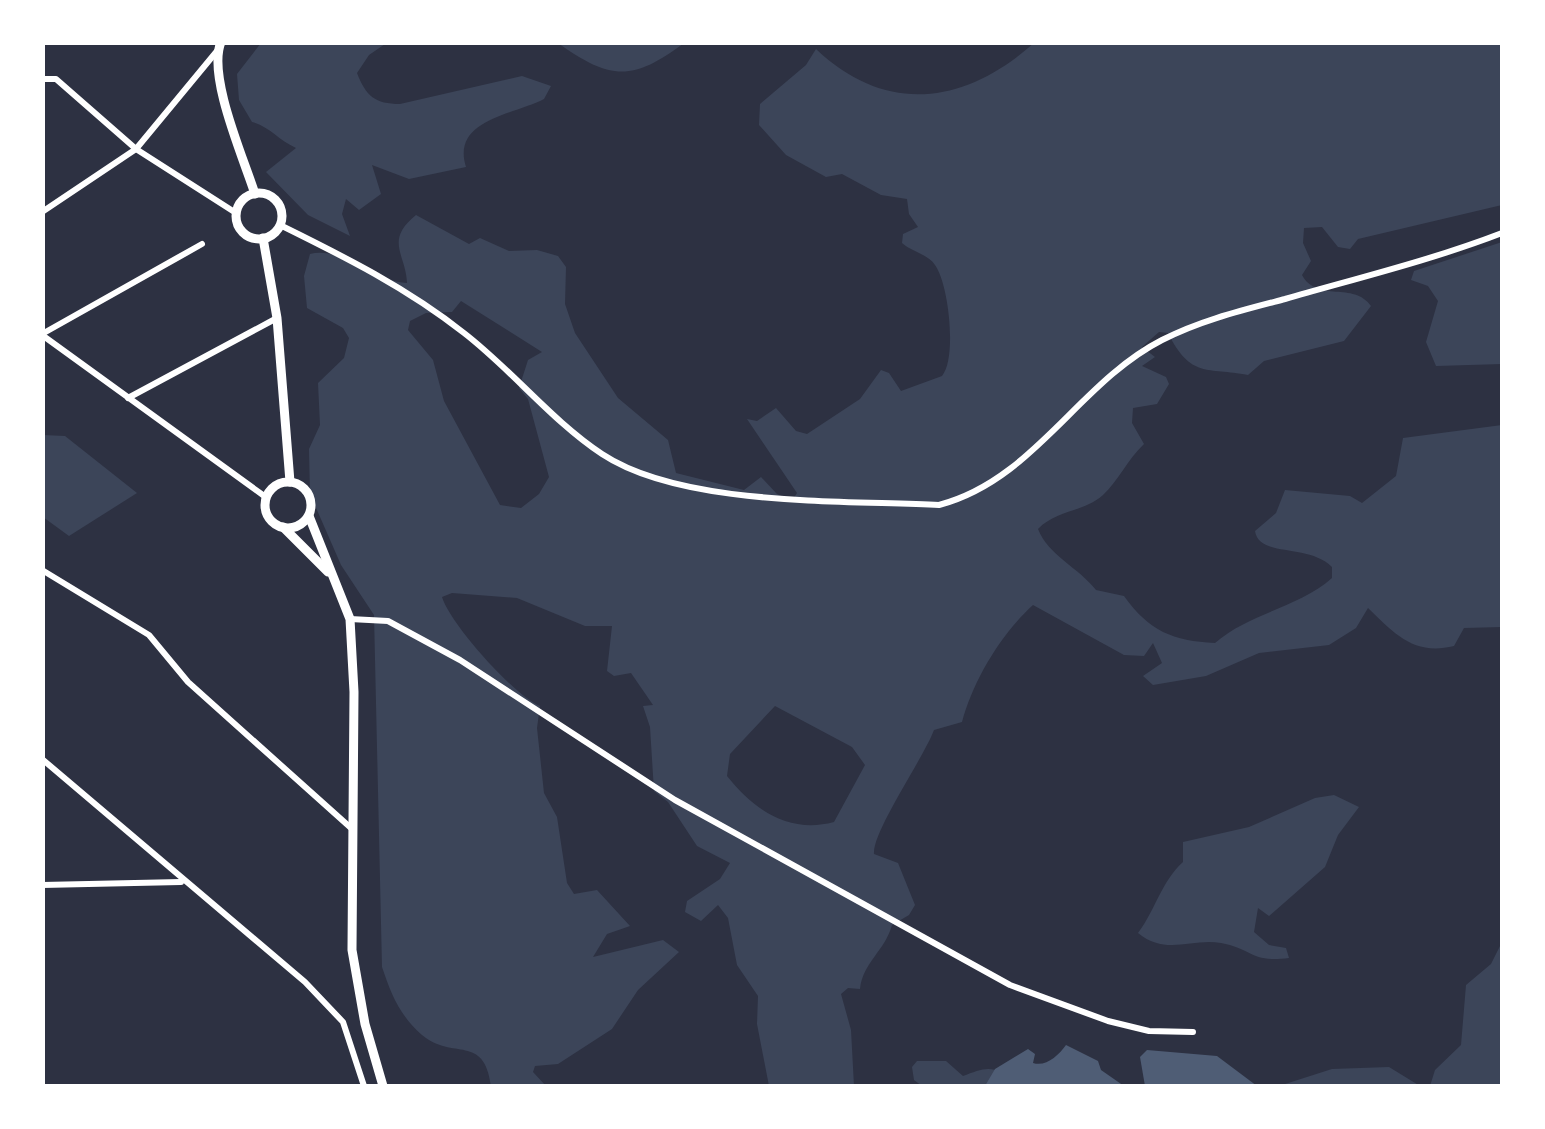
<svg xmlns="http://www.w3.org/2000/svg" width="1545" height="1129" font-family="'Exo 2',sans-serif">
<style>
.green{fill:#3c4559;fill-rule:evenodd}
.water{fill:#4f5d75}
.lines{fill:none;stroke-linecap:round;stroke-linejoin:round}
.minor{stroke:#fff;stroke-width:6}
.secondary{stroke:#fff;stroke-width:9}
</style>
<rect width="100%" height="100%" fill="#2d3142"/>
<g class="green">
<path d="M 388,42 L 369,55 L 357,73 C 366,96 375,104 400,104 L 522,76 L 551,86 L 544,99 C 513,115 451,120 466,167 L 409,179 L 372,165 L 381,194 L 359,210 L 346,199 L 342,214 L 350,236 L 308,215 L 266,172 L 296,148 C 278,140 270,127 252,122 L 239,100 L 237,74 L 261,43 Z"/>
<path d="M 558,43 L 684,43 C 633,81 611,81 558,43 Z"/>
<path d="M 1034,43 L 1502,43 L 1502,205 L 1358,239 L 1350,249 L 1338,247 L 1322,227 L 1304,228 L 1303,243 L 1311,261 L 1302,275 C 1317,303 1354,281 1371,306 L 1344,341 L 1264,361 L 1248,375 C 1207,367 1191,379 1168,333 L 1159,332 L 1142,347 L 1155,357 L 1142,366 L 1166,377 L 1169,384 L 1157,404 L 1133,408 L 1132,423 L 1144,444 C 1128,459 1118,481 1103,495 C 1084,512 1056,510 1038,529 C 1048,555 1079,568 1096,590 L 1124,596 C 1149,631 1173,641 1215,643 C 1249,613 1298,608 1332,578 L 1332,567 C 1308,543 1259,558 1255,531 L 1276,513 L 1285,490 L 1350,496 L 1362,503 L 1396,476 L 1403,438 L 1502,425 L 1502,627 L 1464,628 L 1454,646 C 1414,656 1395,634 1368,608 L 1356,628 L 1329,645 L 1259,653 L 1206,676 L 1153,685 L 1143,676 L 1162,663 L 1153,643 L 1144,656 L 1124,655 L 1033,605 C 1000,635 973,681 962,722 L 934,730 C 923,759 872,832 874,854 L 898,863 L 915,905 L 909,915 L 892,925 C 885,951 863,962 860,989 L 848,988 L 841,994 L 851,1030 L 854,1086 L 769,1086 L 757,1024 L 758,996 L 737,965 L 728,918 L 718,905 L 701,921 L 685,912 L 687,901 L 720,879 L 730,863 L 697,846 L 668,802 L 654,791 L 650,727 L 643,706 L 653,705 L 631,673 L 614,676 L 607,671 L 612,626 L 585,626 L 517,598 L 452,593 L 442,597 C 449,622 514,696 540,706 L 537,728 L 544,793 L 557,817 L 567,883 L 574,894 L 597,890 L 630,926 L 607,934 L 593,957 L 663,940 L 679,952 L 638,990 L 612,1029 L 558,1064 L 535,1066 L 533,1072 L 546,1086 L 491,1086 C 484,1033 453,1061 422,1035 C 400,1016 391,994 382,967 L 374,615 L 341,565 L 310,494 L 309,449 L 320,425 L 318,383 L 344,358 L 349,338 L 343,328 L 307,308 L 304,276 L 310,254 C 342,246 375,282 407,283 C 406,254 384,241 416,215 L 469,244 L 480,238 L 509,251 L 537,250 L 558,256 L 566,267 L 565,304 L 575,333 L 618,398 L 668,440 L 676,473 L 744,490 L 761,477 L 777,494 L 792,501 L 797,493 L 747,419 L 757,421 L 776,408 L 796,431 L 807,434 L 860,399 L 881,370 L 889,373 L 901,391 L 942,376 C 957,359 949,284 935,265 C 928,254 912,252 902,243 L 903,234 L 918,227 L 909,214 L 907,199 L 881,195 L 842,174 L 826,177 L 786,155 L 759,125 L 760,104 L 806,65 L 816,49 C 887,116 965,104 1034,43 ZM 461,301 L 542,352 L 528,360 L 519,388 L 528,399 L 549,477 L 539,494 L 521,508 L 500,505 L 444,401 L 433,360 L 408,330 L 410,321 L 426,313 L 452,312 ZM 775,706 L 852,747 L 865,765 L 834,822 C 789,834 754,810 727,776 L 730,754 Z"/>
<path d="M 1502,242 L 1502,364 L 1436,366 L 1426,342 L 1438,301 L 1428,286 L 1411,280 L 1414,271 Z"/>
<path d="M 43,435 L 65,436 L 137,493 L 69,536 L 43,517 Z"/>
<path d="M 1334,795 L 1359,807 L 1338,835 L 1325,867 L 1269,916 L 1258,908 L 1254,932 L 1269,945 L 1286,948 L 1289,958 C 1251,963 1253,949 1221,943 C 1191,938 1166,956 1138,933 C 1156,909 1161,882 1183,862 L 1183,842 L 1249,827 L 1315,798 Z"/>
<path d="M 1502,942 L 1502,1086 L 1430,1086 L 1435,1070 L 1461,1045 L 1466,985 L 1491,964 Z"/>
<path d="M 917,1061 L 946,1061 L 963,1076 C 984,1068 998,1062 1009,1086 L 922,1086 L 914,1080 L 912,1067 Z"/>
<path d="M 1389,1067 L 1420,1086 L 1262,1086 L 1282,1085 L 1332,1069 Z"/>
</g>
<g class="water">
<path d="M 1066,1045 L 1098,1061 L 1101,1070 L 1124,1086 L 985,1086 L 995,1069 L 1028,1049 L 1035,1054 L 1033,1063 C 1046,1067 1058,1056 1066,1045 Z"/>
<path d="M 1147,1050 L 1217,1056 L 1257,1086 L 1145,1086 L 1140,1057 Z"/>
</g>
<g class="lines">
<g class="minor">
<path d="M 42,79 L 56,79 L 136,149 L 236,213"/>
<path d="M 42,212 L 136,149 L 217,51"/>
<path d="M 280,225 C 345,257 407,288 464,333 C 512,370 552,421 602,454 C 682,507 845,500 939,505 C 1034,480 1078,383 1162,340 C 1201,320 1243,310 1285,299 C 1358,278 1432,260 1502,233"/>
<path d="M 42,334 L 202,244"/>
<path d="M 42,335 L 267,498"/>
<path d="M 128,398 L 277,318"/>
<path d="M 42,570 L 149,635 L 188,682 L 351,828"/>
<path d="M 350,619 L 388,621 L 460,660 L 675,800 L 1010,985 L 1108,1021 L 1149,1031 L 1193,1032"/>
<path d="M 42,759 L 305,982 L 343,1022 L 364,1086"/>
<path d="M 42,885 L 181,882"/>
</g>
<g class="secondary">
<path d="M 221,42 C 207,76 244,159 255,194"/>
<circle cx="259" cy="216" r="23"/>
<path d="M 263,238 L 277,318 L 290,482"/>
<circle cx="288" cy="505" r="23"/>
<path d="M 309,516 L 350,619 L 354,692 L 352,950 L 365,1024 L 383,1086"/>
<path d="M 283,527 L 328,572"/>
</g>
</g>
<rect width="1545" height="1129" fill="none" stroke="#ffffff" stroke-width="90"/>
</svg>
